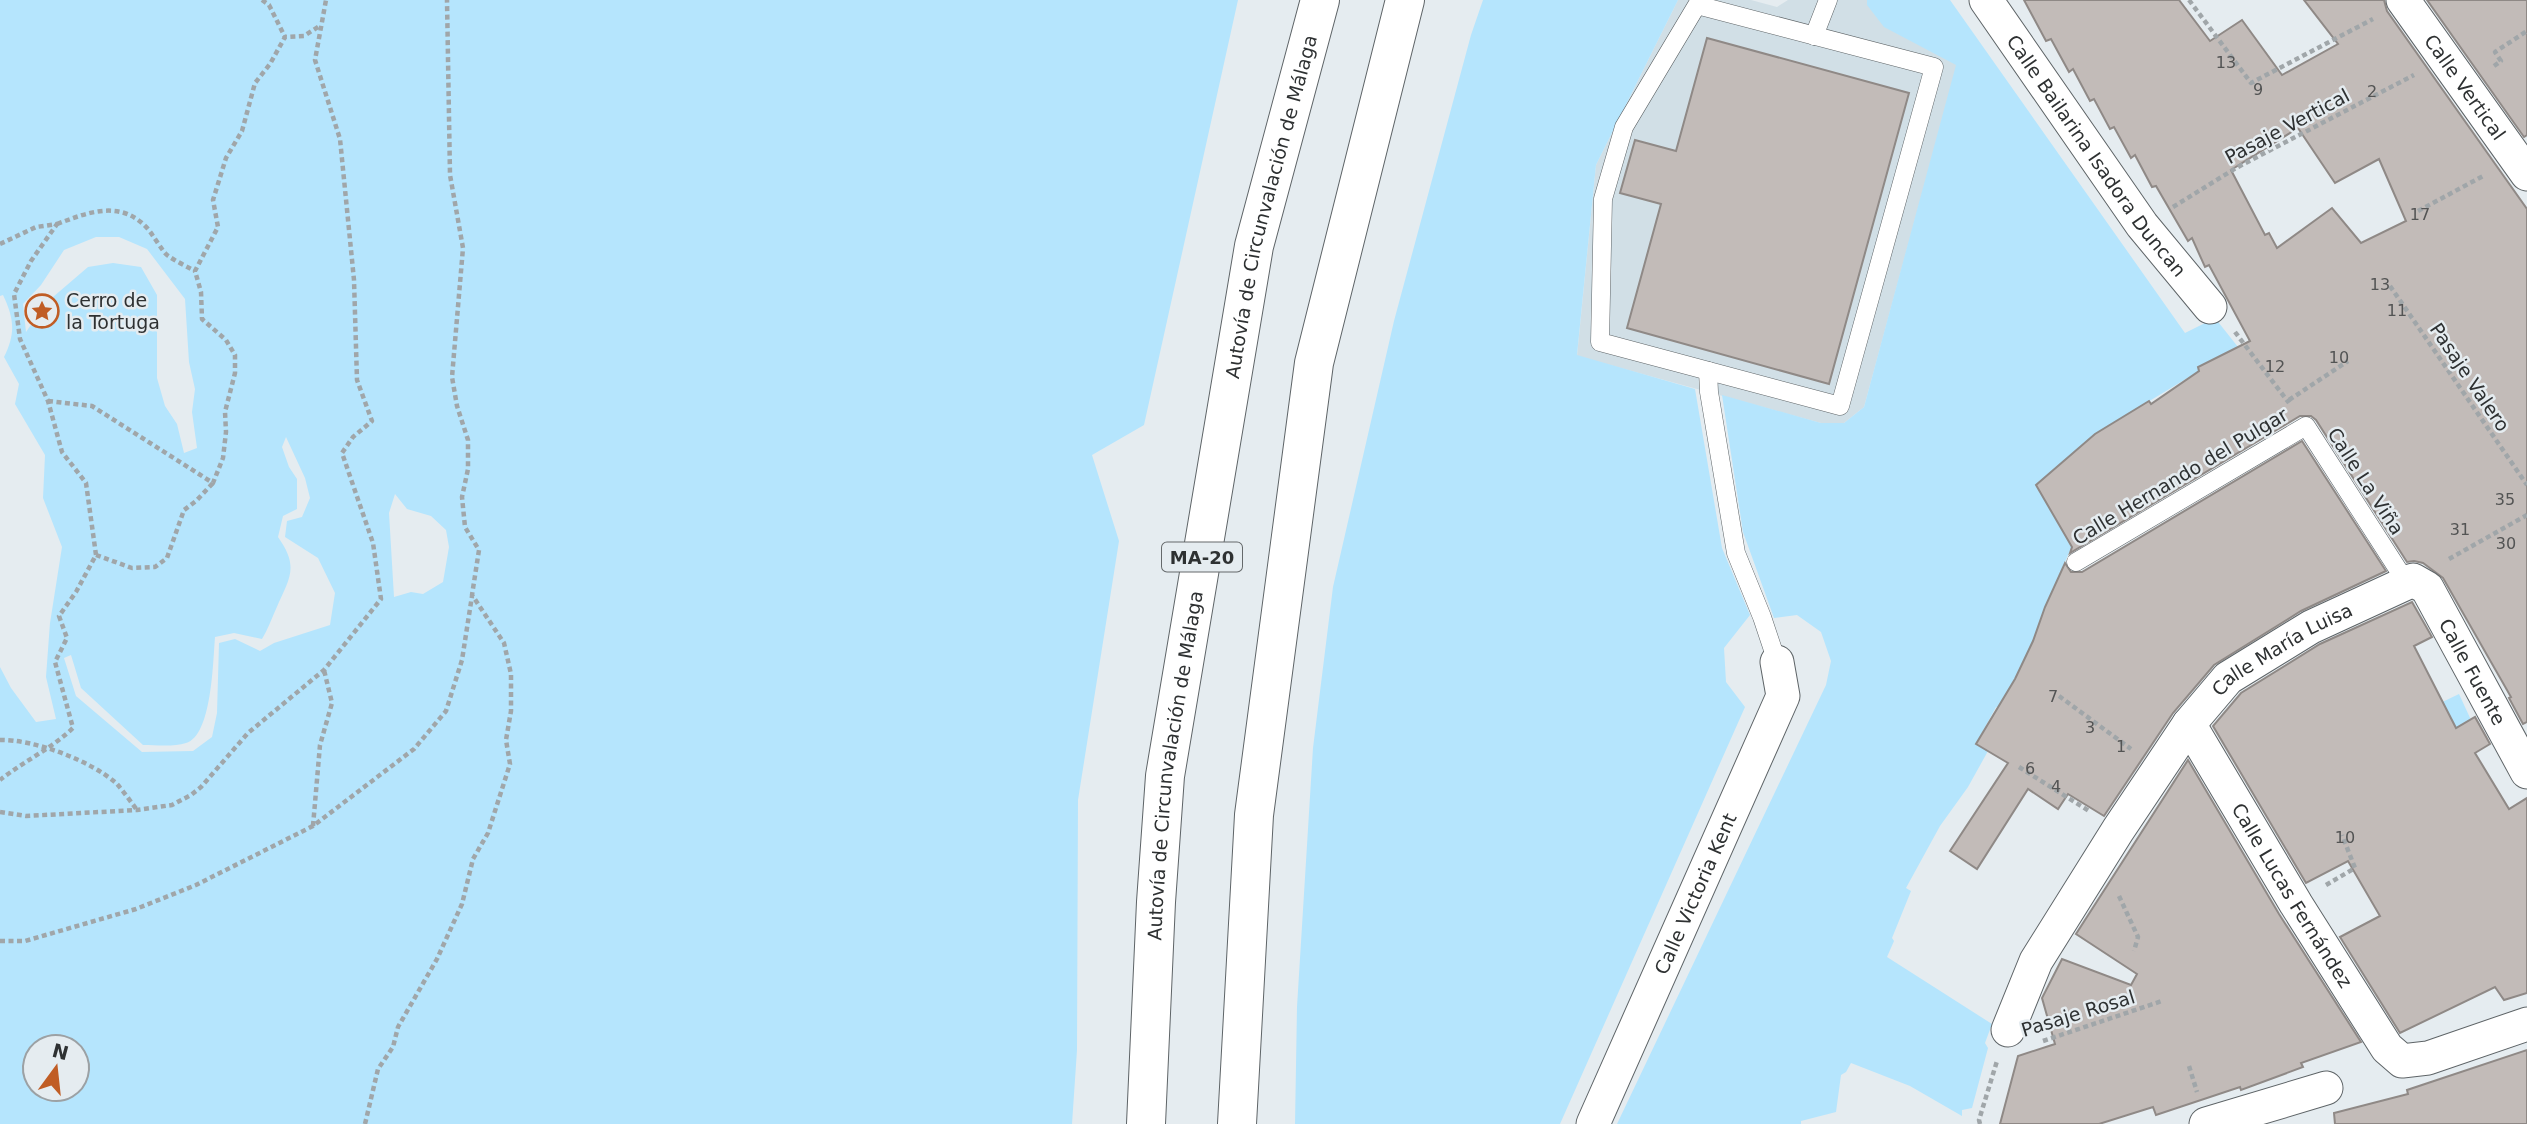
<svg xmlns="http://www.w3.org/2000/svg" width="2527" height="1124" font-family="'DejaVu Sans',sans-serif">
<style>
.built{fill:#d1dfe6}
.green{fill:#b5e5fd;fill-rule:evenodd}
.building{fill:#c2bbb8;stroke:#8f8986;stroke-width:2;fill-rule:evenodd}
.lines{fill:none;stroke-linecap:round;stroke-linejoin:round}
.lane-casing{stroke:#5e6467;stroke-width:19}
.street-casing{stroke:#5e6467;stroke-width:35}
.highway-casing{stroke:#5e6467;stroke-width:40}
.path{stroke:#a0a6a9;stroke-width:4.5;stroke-dasharray:5 3.5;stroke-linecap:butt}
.lane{stroke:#fff;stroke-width:18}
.street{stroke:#fff;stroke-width:33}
.highway{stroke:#fff;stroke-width:38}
.labels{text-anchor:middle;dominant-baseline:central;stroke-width:5;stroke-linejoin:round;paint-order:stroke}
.number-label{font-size:16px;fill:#535454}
.shield{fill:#e5ecf0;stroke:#65696b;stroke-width:2}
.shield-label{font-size:18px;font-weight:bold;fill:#2e3132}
.street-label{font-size:19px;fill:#2e3132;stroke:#e5ecf0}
.poi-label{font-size:19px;fill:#2e3132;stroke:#e5ecf0;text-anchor:start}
</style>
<rect width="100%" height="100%" fill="#e5ecf0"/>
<path class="built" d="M 1678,0 L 1751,0 L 1777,7 L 1788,0 L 1950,0 L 1957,65 L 1864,407 L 1844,423 L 1821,423 L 1577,356 L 1596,165 Z"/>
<g class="green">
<path d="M 0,0 L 1238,0 L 1144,425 L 1092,455 L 1119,541 L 1078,800 L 1077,1050 L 1072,1124 L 0,1124 L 0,667 L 11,688 L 36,722 L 56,719 L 46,677 L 50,623 L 62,547 L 43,498 L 45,455 L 15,404 L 19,384 L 4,357 C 16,333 14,318 3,295 L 0,296 ZM 96,237 L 119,237 L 147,249 L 185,299 L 189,362 L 195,389 L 192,412 L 197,448 L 184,453 L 177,424 L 165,406 L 157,378 L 157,295 L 141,267 L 113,263 L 88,267 L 46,303 L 26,332 L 23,304 L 41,285 L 64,250 ZM 286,437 L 305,478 L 310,498 L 302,517 L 287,521 L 285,537 L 318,558 L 335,593 L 330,625 L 274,643 L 260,651 L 235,639 L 219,643 L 217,713 L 212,737 L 193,751 L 142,752 L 76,696 L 64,658 L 71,655 L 81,688 L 143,745 C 156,745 174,747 186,743 C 212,736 213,661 215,637 L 234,633 L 262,639 C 268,629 271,620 276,609 C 289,578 300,568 278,537 L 283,516 L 297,509 L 297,479 L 289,467 L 282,447 ZM 395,494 L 407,509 L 431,516 L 446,530 L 449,547 L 443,582 L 423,594 L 411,592 L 394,597 L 389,513 ZM 35,1047 L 77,1047 L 77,1089 L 35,1089 Z"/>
<path d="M 1483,0 L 1678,0 L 1596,165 L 1577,355 L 1695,389 L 1722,548 L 1750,615 L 1724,648 L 1726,682 L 1745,707 L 1560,1124 L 1295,1124 L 1297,1007 L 1313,748 L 1333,587 L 1394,321 L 1471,35 Z"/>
<path d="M 1867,0 L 1950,0 L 2185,333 L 2215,318 L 2238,347 L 2198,367 L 2199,371 L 2095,434 L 2036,485 L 2072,546 L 2045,607 L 2031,647 L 1999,708 L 1996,707 L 1976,744 L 1988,751 L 1968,787 L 1940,826 L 1906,888 L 1911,891 L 1892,938 L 1894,941 L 1887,957 L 1992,1024 L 1985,1043 L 1988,1048 L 1972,1108 L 1962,1110 L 1962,1116 L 1910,1086 L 1851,1063 L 1846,1072 L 1841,1075 L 1836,1112 L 1801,1121 L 1801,1124 L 1617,1124 L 1826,685 L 1831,661 L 1821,632 L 1797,615 L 1774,618 L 1743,532 L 1722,395 L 1821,423 L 1844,423 L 1864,407 L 1956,65 L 1884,27 L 1867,5 Z"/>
<path d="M 2459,694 L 2471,720 L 2380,772 L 2432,707 Z"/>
</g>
<g class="building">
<path d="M 2024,0 L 2179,0 L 2210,41 L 2242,20 L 2282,75 L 2338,44 L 2304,0 L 2384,0 L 2387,11 L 2527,209 L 2527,722 L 2523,724 L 2509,698 L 2511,697 L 2443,578 L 2423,563 L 2414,561 L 2407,562 L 2316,420 L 2311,416 L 2300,416 L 2070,553 L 2072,547 L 2036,485 L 2095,434 L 2149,401 L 2151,404 L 2199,371 L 2198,367 L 2250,341 L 2209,265 L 2205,267 L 2192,238 L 2188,241 L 2156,186 L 2152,187 L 2135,155 L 2131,158 L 2114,127 L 2110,129 L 2094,99 L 2090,101 L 2073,69 L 2069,72 L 2051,39 L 2046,41 ZM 2298,128 L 2335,183 L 2379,159 L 2406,221 L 2361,243 L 2332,208 L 2277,248 L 2269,233 L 2265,235 L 2231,170 Z"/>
<path d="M 2427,0 L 2527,0 L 2527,135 L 2524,137 Z"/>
<path d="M 1707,38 L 1909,93 L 1829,384 L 1627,328 L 1661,204 L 1620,193 L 1635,140 L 1676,151 Z"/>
<path d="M 2302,441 L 2386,571 L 2301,611 L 2214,665 L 2173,713 L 2104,816 L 2068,794 L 2058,809 L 2028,789 L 1977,869 L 1950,851 L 2008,763 L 1976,744 L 2015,679 L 2033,641 L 2045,607 L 2065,563 L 2071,572 L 2082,572 Z"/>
<path d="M 2412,602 L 2432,637 L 2414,646 L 2456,728 L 2475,717 L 2490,744 L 2475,753 L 2509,809 L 2527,798 L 2527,993 L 2504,1000 L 2495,987 L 2400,1033 L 2340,937 L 2380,916 L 2348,861 L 2306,883 L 2213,726 L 2241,693 L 2320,644 Z"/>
<path d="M 2188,760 L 2279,914 L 2361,1042 L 2301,1063 L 2303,1067 L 2241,1090 L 2240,1087 L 2156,1115 L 2153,1107 L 2099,1124 L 2000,1124 L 2018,1056 L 2055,1044 L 2042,998 L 2062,959 L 2131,985 L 2137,974 L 2076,934 Z"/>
<path d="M 2527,1050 L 2527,1124 L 2335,1124 L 2334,1113 L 2408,1094 L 2407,1090 Z"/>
</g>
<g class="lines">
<defs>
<g id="lane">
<path d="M 1697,5 L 1934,67 L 1840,406 L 1600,342 L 1603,199 L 1624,127 Z"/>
<path d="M 1814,36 L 1828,0"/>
<path d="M 1708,371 L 1709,392 L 1736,553 L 1762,617 L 1777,662"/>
<path d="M 2076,562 L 2306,426 L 2399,571 L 2413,580"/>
</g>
<g id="street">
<path id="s1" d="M 1986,0 L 2142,225 L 2210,307"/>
<path id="s2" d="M 2403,0 L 2527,174"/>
<path id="s3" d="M 2189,724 L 2296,904 L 2387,1048 L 2402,1061 L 2428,1058 L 2527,1024"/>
<path id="s4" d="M 2008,1030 L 2036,961 L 2118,830 L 2189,724 L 2228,678 L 2311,627 L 2413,580 L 2427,588 L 2527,772"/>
<path id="s5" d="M 1593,1124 L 1783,696 L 1777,662"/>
<path d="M 2206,1124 L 2326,1088"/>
</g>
<g id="highway">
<path id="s6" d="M 1146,1124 L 1156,902 L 1165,776 L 1254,246 L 1320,0"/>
<path d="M 1237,1124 L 1254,815 L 1314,363 L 1405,0"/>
</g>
</defs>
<use href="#lane" class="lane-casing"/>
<use href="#street" class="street-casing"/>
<use href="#highway" class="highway-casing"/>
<g class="path">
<path d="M 262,0 L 269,5 L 285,37"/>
<path d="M 2189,0 L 2251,83 L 2373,19"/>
<path d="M 2494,66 L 2501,61 L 2495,52 L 2527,31"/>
<path d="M 2173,207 L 2236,168 L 2414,75"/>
<path d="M 2418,211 L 2485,175"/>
<path d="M 57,224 C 89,212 121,199 148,229 C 153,235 163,252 167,255 C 175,261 186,266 195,271"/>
<path d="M 0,244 L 36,227 L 57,224 L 31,261 L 14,294 L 20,339 L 48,401 L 62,452 L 86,483 L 96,555 L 76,592 L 59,616 L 67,638 L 55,662 L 73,728 C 51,749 24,761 0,780"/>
<path d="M 2390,286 L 2527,485"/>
<path d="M 2235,332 L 2289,403"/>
<path d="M 2289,400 L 2348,361"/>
<path d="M 48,401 L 92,406 L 213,483 L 223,458 L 226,432 L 225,412 L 235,373 L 235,355 L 226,340 L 202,319 L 201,292 L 195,271 L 218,227 L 213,200 L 226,158 L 242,131 L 255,83 L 270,64 L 285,37 L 304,36 L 321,25"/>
<path d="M 96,555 L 132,568 L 155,567 L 167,558 L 184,510 L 196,501 L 213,483"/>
<path d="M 2449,559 L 2527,515"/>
<path d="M 2059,696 L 2131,749"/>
<path d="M 0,740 C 33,739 92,761 117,784 C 124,792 131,802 137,810"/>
<path d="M 2019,767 L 2089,811"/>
<path d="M 0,812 L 26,816 L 137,810 L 172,805 L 191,795 L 201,787 L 248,733 L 324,670 L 381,599 L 373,543 L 342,453 L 353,437 L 372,421 L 357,380 L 354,280 L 340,139 L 315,60 L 326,0"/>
<path d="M 313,826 L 320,745 L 332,703 L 324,670"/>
<path d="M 2326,885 L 2355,868 L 2342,835"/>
<path d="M 2119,896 L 2138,937 L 2134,951"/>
<path d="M 0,941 L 25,941 L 136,909 L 196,885 L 313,826 L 414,749 L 446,711 L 462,660 L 472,596"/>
<path d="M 2043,1041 L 2162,1001"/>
<path d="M 2189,1066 L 2197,1092"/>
<path d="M 365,1124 L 378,1069 L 393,1047 L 398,1027 L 437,959 L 462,904 L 473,859 L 488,833 L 510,764 L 506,740 L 511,711 L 511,674 L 504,643 L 472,595 L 479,550 L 465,527 L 462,497 L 468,469 L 468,440 L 457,406 L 452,377 L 463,248 L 450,175 L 447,0"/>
<path d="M 1980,1124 L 1979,1120 L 1997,1061"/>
</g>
<use href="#lane" class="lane"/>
<use href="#street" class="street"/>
<use href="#highway" class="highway"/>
</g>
<defs>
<symbol id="sight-ring" viewBox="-11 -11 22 22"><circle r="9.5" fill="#e5ecf0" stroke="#c05d25" stroke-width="1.5"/><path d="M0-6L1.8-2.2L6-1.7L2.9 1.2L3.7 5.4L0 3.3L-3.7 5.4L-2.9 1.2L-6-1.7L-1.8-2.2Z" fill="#c05d25"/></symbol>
</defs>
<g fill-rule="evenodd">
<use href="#sight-ring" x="23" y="292" width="38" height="38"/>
</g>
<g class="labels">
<g class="number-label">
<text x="2226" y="62">13</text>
<text x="2258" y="89">9</text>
<text x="2372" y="91">2</text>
<text x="2420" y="214">17</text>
<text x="2380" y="284">13</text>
<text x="2397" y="310">11</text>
<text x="2339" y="357">10</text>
<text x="2275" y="366">12</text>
<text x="2505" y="499">35</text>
<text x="2460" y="529">31</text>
<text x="2506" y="543">30</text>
<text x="2053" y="696">7</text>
<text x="2090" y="727">3</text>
<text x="2121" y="746">1</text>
<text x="2030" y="768">6</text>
<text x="2056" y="786">4</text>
<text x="2345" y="837">10</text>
</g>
<rect class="shield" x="1162" y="542.5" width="80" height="29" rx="5"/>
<g class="shield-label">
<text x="1202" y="557">MA-20</text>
</g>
<g class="street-label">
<text stroke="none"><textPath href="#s2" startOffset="107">Calle Vertical</textPath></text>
<text transform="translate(2287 126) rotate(-28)">Pasaje Vertical</text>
<text stroke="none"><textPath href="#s1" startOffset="191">Calle Bailarina Isadora Duncan</textPath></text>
<text stroke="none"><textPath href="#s6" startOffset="928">Autovía de Circunvalación de Málaga</textPath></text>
<text transform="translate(2470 377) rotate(56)">Pasaje Valero</text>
<text transform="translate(2180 476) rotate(-31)">Calle Hernando del Pulgar</text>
<text transform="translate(2366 481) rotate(57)">Calle La Viña</text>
<text stroke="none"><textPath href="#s4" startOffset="478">Calle María Luisa</textPath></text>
<text stroke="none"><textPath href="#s4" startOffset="738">Calle Fuente</textPath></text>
<text stroke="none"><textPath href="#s6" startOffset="360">Autovía de Circunvalación de Málaga</textPath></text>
<text stroke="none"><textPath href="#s5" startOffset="252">Calle Victoria Kent</textPath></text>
<text stroke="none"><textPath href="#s3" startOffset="200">Calle Lucas Fernández</textPath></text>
<text transform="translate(2078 1013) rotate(-17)">Pasaje Rosal</text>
</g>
<g class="poi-label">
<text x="66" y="300">Cerro de<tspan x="66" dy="22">la Tortuga</tspan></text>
</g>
</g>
<g transform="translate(56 1068) rotate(15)"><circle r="33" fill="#e5ecf0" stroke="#9ca1a4" stroke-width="2"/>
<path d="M0-5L12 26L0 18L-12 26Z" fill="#c05d25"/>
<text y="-10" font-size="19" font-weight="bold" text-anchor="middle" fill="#2e3132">N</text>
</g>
</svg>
